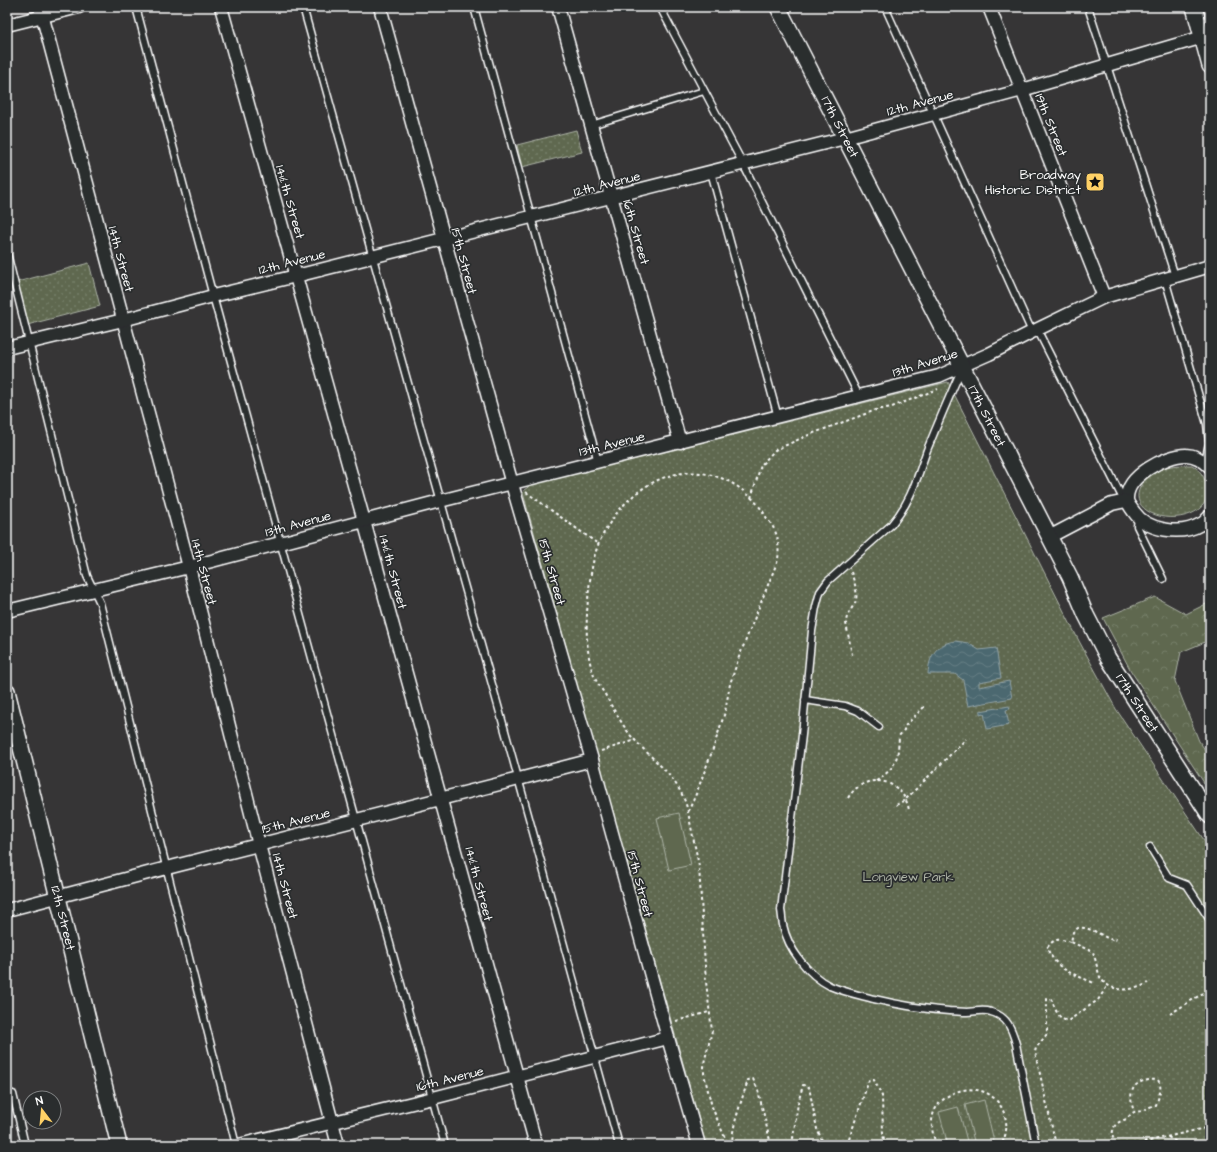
<svg xmlns="http://www.w3.org/2000/svg" width="1217" height="1152" font-family="'Architects Daughter',sans-serif">
<style>
.forest{fill:url(#forest-crowns);stroke:#aeb4a7}
.park{fill:url(#park-dots);stroke:#aeb4a7}
.pitch{fill:#5e684f;stroke:#aeb4a7}
.water{fill:url(#water-waves);stroke:#93a4a9}
.lines{fill:none;stroke-linecap:round;stroke-linejoin:round}
.service-casing{stroke:#fff;stroke-width:9}
.minor-casing{stroke:#fff;stroke-width:15}
.tertiary-casing{stroke:#fff;stroke-width:18}
.path{stroke:#fff;stroke-width:2;stroke-dasharray:3 3;stroke-linecap:butt}
.service{stroke:#2a2d2e;stroke-width:6}
.minor{stroke:#2a2d2e;stroke-width:12}
.tertiary{stroke:#2a2d2e;stroke-width:15}
.labels{text-anchor:middle;dominant-baseline:central;stroke-width:3.5;stroke-linejoin:round;paint-order:stroke}
.street-label{font-size:13px;fill:#fff;stroke:#2a2d2e}
.poi-label{font-size:13px;fill:#fff;stroke:#2a2d2e;text-anchor:end}
.park-label{font-size:13px;fill:#aeb4a7;stroke:#2a2d2e}
</style>
<defs>
<pattern id="forest-crowns" width="20" height="18" patternUnits="userSpaceOnUse"><rect width="20" height="18" fill="#5e684f"/><path d="M2 6a3 3 0 1 1 6 0M12 15a3 3 0 1 1 6 0" fill="none" stroke="#767f69"/></pattern>
<pattern id="park-dots" width="8" height="8" patternUnits="userSpaceOnUse"><rect width="8" height="8" fill="#5e684f"/><path d="M2 2h.1M6 6h.1" fill="none" stroke="#767f69" stroke-width="1.8" stroke-linecap="round"/></pattern>
<pattern id="water-waves" width="16" height="10" patternUnits="userSpaceOnUse"><rect width="16" height="10" fill="#4b686f"/><path d="M0 5q4-4 8 0t8 0" fill="none" stroke="#667f85"/></pattern>
</defs>
<rect width="100%" height="100%" fill="#363536"/>
<filter id="ink" filterUnits="userSpaceOnUse"><feTurbulence type="fractalNoise" baseFrequency=".025" numOctaves="2"/><feDisplacementMap in="SourceGraphic" scale="8" xChannelSelector="R" yChannelSelector="G"/><feConvolveMatrix kernelMatrix="1 2 1 2 8 2 1 2 1" color-interpolation-filters="sRGB"/></filter>
<g filter="url(#ink)">
<path class="forest" d="M 1155,597 L 1186,614 L 1210,602 L 1210,640 L 1181,652 L 1175,681 L 1199,741 L 1210,757 L 1210,792 L 1131,671 L 1103,618 Z"/>
<g class="park">
<path d="M 576,130 L 582,152 L 522,167 L 517,145 Z"/>
<path d="M 89,263 L 100,306 L 27,325 L 17,282 Z"/>
<path d="M 948,382 L 1079,641 L 1116,709 L 1210,849 L 1210,1145 L 706,1145 L 523,493 L 524,490 L 531,485 Z"/>
<path d="M 1192,465 C 1200,470 1203,475 1206,483 C 1216,515 1172,524 1151,513 C 1127,501 1140,479 1159,470 C 1168,465 1181,465 1192,465 Z"/>
</g>
<g class="pitch">
<path d="M 679,813 L 691,865 L 669,870 L 657,818 Z"/>
<path d="M 984,1100 L 994,1141 L 975,1145 L 965,1105 Z"/>
<path d="M 958,1107 L 968,1145 L 948,1145 L 939,1112 Z"/>
</g>
<g class="water">
<path d="M 956,641 L 968,643 L 979,650 L 996,648 L 1001,678 L 979,682 L 979,687 L 1009,681 L 1012,698 L 968,706 L 963,680 L 955,674 L 928,674 C 929,655 937,643 956,641 Z"/>
<path d="M 1009,706 L 1010,709 L 1006,710 L 1009,725 L 987,729 L 984,713 L 980,714 L 980,711 Z"/>
</g>
<g class="lines">
<defs>
<g id="service">
<path d="M 136,7 L 213,296 L 445,1145"/>
<path d="M 303,7 C 408,387 516,765 619,1145"/>
<path d="M 474,7 L 598,462"/>
<path d="M 660,7 L 743,164 L 859,396"/>
<path d="M 885,7 L 1032,332"/>
<path d="M 1088,7 L 1175,276"/>
<path d="M 591,125 L 704,91"/>
<path d="M 711,172 L 778,417"/>
<path d="M 7,253 L 87,576 L 100,603 L 236,1145"/>
<path d="M 1165,279 L 1207,424 L 1209,443 L 1205,462"/>
<path d="M 1037,329 L 1124,501"/>
<path d="M 962,368 C 950,395 938,423 927,450 C 917,478 911,502 891,525 L 828,581 L 820,592 L 816,607 L 812,631 L 802,735 L 781,910 C 782,915 782,920 783,925 C 788,949 808,975 830,986 C 844,992 859,995 874,999 C 899,1005 923,1009 949,1011 C 955,1011 961,1012 967,1012 C 975,1012 983,1009 991,1012 C 1007,1016 1012,1029 1016,1044 L 1036,1145"/>
<path d="M 1138,518 L 1137,526 L 1163,579"/>
<path d="M 805,700 L 845,706 L 858,711 L 879,727"/>
<path d="M 1150,847 L 1169,878 L 1187,885 L 1210,920"/>
<path d="M 7,1093 L 13,1094 L 25,1145"/>
</g>
<g id="minor">
<path d="M 40,7 L 189,567 L 259,845 L 338,1145"/>
<path d="M 221,7 L 364,521 L 536,1145"/>
<path d="M 380,7 L 512,484 L 592,760 L 668,1038 L 699,1145"/>
<path d="M 558,7 L 680,442"/>
<path d="M 989,7 L 1104,297"/>
<path d="M 7,25 L 79,7"/>
<path d="M 7,348 L 123,320 L 213,296 L 296,276 L 845,138 L 1022,90 L 1210,35"/>
<path d="M 1210,467 C 1203,460 1196,455 1186,455 C 1166,455 1126,476 1127,499 C 1127,503 1131,508 1134,512 C 1147,531 1181,536 1201,524 C 1204,523 1207,519 1210,516"/>
<path d="M 1049,537 L 1112,504 L 1126,501"/>
<path d="M 7,611 L 189,567 L 440,501 L 939,376 L 989,354 L 1032,332 L 1104,297 L 1210,266"/>
<path d="M 7,910 L 167,868 L 519,779 L 592,760"/>
<path d="M 239,1145 L 433,1098 L 668,1038"/>
</g>
<g id="tertiary">
<path d="M 778,7 L 1070,577 L 1086,615 L 1108,658 L 1210,816"/>
<path d="M 1194,7 L 1210,66"/>
<path d="M 7,691 L 119,1145"/>
</g>
</defs>
<use href="#service" class="service-casing"/>
<use href="#minor" class="minor-casing"/>
<use href="#tertiary" class="tertiary-casing"/>
<g class="path">
<path d="M 526,492 L 598,544"/>
<path d="M 751,498 L 761,465 L 775,450 L 811,434 L 876,410 L 892,407 L 938,389"/>
<path d="M 851,572 C 854,582 859,593 855,603 C 851,610 846,615 846,623 L 852,655"/>
<path d="M 601,751 L 636,740"/>
<path d="M 876,781 C 897,767 898,759 899,736 L 904,730 L 904,727 L 926,705"/>
<path d="M 848,798 C 865,770 903,778 909,810"/>
<path d="M 896,805 L 905,800 L 966,739"/>
<path d="M 688,812 L 696,794 L 713,749 L 725,712 L 730,684 L 739,657 L 778,560 C 779,549 779,537 773,527 C 771,523 767,519 765,515 C 757,501 744,490 730,482 C 675,454 621,492 599,543 C 591,560 588,595 587,614 C 586,633 587,665 597,682 C 602,690 607,697 611,705 C 617,715 624,727 631,736 C 652,760 681,778 688,812 L 699,866 L 706,982 L 712,1031 L 704,1063 L 704,1074 L 712,1107 L 728,1145"/>
<path d="M 1116,938 L 1115,941 C 1102,937 1091,926 1078,928 L 1073,932 L 1071,942 L 1093,952 C 1096,960 1097,969 1100,977 C 1109,994 1135,991 1148,983"/>
<path d="M 1071,942 C 1059,939 1055,937 1047,948 C 1057,971 1072,973 1094,983"/>
<path d="M 1170,1014 L 1208,990 L 1210,990"/>
<path d="M 676,1021 L 709,1012"/>
<path d="M 1168,1137 L 1178,1143 L 1184,1145"/>
<path d="M 733,1145 C 729,1133 744,1094 748,1080 L 753,1079 L 758,1090 L 771,1145"/>
<path d="M 792,1145 L 798,1103 L 803,1085 L 809,1087 L 817,1129 L 824,1145"/>
<path d="M 847,1145 L 869,1080 L 874,1080 L 882,1096 L 883,1134 L 885,1145"/>
<path d="M 936,1145 C 934,1137 931,1129 932,1121 C 933,1100 958,1086 977,1090 C 1002,1094 1014,1124 1001,1145"/>
<path d="M 1056,1145 L 1035,1052 L 1036,1048 L 1047,1034 L 1047,999 L 1051,999 C 1055,1007 1057,1019 1068,1021 L 1098,1000 L 1108,985"/>
<path d="M 1114,1145 C 1111,1130 1112,1123 1127,1119 C 1135,1108 1135,1114 1144,1110 C 1148,1108 1151,1106 1156,1105 C 1159,1096 1163,1088 1158,1080 C 1135,1078 1126,1090 1134,1111"/>
<path d="M 1132,1145 L 1205,1128"/>
</g>
<use href="#service" class="service"/>
<use href="#minor" class="minor"/>
<use href="#tertiary" class="tertiary"/>
</g>
</g>
<defs>
<symbol id="sight-square" viewBox="-11 -11 22 22"><rect x="-9" y="-9" width="18" height="18" rx="4" fill="#ffd166" stroke="#2a2d2e"/><path d="M0-6L1.8-2.2L6-1.7L2.9 1.2L3.7 5.4L0 3.3L-3.7 5.4L-2.9 1.2L-6-1.7L-1.8-2.2Z" fill="#111"/></symbol>
</defs>
<g fill-rule="evenodd">
<use href="#sight-square" x="1084" y="171" width="22" height="22"/>
</g>
<g class="labels">
<g class="street-label">
<text transform="translate(920 103) rotate(-15)">12th Avenue</text>
<text transform="translate(1051 125) rotate(68)">19th Street</text>
<text transform="translate(840 127) rotate(63)">17th Street</text>
<text transform="translate(607 184) rotate(-14)">12th Avenue</text>
<text transform="translate(290 202) rotate(74)">14½th Street</text>
<text transform="translate(636 232) rotate(74)">16th Street</text>
<text transform="translate(121 259) rotate(75)">14th Street</text>
<text transform="translate(464 261) rotate(75)">15th Street</text>
<text transform="translate(292 262) rotate(-14)">12th Avenue</text>
<text transform="translate(925 363) rotate(-17)">13th Avenue</text>
<text transform="translate(987 416) rotate(63)">17th Street</text>
<text transform="translate(612 444) rotate(-14)">13th Avenue</text>
<text transform="translate(298 524) rotate(-15)">13th Avenue</text>
<text transform="translate(204 572) rotate(75)">14th Street</text>
<text transform="translate(393 572) rotate(75)">14½th Street</text>
<text transform="translate(552 572) rotate(74)">15th Street</text>
<text transform="translate(1137 703) rotate(57)">17th Street</text>
<text transform="translate(296 821) rotate(-14)">15th Avenue</text>
<text transform="translate(479 884) rotate(75)">14½th Street</text>
<text transform="translate(640 884) rotate(75)">15th Street</text>
<text transform="translate(285 886) rotate(75)">14th Street</text>
<text transform="translate(63 918) rotate(76)">12th Street</text>
<text transform="translate(450 1079) rotate(-14)">16th Avenue</text>
</g>
<g class="poi-label">
<text x="1081" y="175">Broadway<tspan x="1081" dy="15">Historic District</tspan></text>
</g>
<g class="park-label">
<text x="908" y="877">Longview Park</text>
</g>
</g>
<rect width="1217" height="1152" fill="none" stroke="#2a2d2e" stroke-width="24"/>
<rect x="12" y="12" width="1193" height="1128" fill="none" stroke="#fff" stroke-width="1.5" filter="url(#ink)"/>
<g transform="translate(42 1110) rotate(344)"><circle r="19" fill="#2a2d2e" stroke="#7f8182"/>
<path d="M0-3L7 15L0 10L-7 15Z" fill="#ffd166"/>
<text y="-6" font-size="11" font-weight="bold" text-anchor="middle" fill="#ffffff">N</text>
</g>
</svg>
